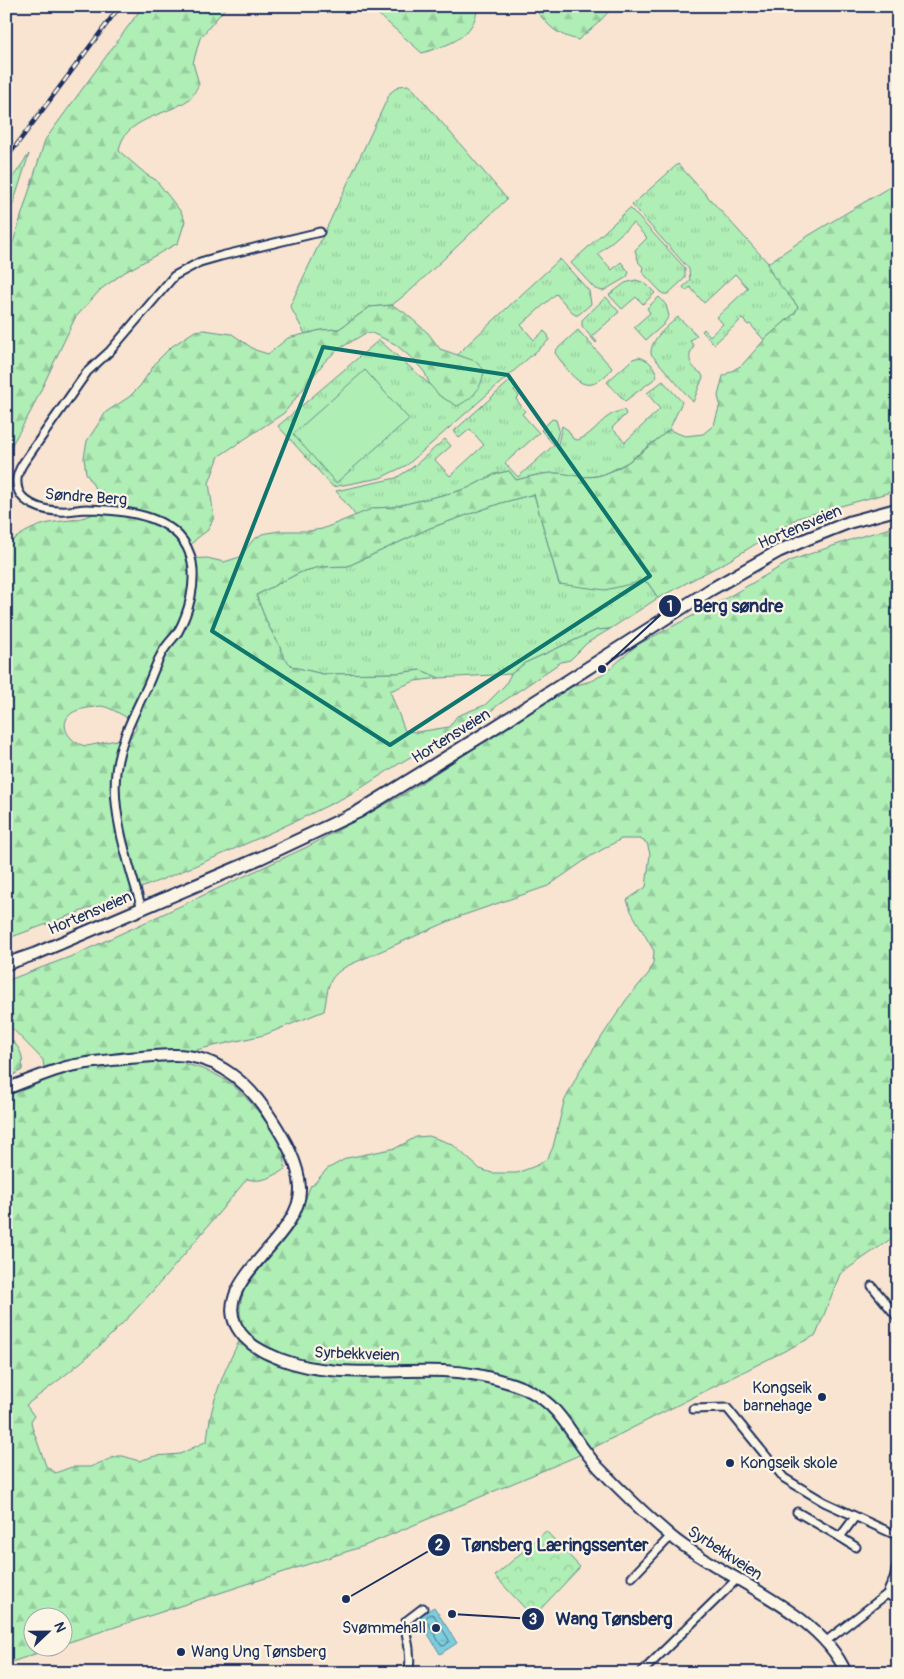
<svg xmlns="http://www.w3.org/2000/svg" width="904" height="1679" font-family="Pangolin,sans-serif">
<style>
.grass{fill:url(#grass-tufts);stroke:#658e8a}
.forest{fill:url(#forest-firs);stroke:#658e8a;fill-rule:evenodd}
.park{fill:url(#park-crowns);stroke:#658e8a}
.pitch{fill:#afeeb5;stroke:#658e8a}
.water{fill:url(#water-ripples);stroke:#568ea9}
.lines{fill:none;stroke-linecap:round;stroke-linejoin:round}
.shore{stroke:#436e90;stroke-width:1}
.street-casing{stroke:#1b2f5e;stroke-width:11}
.secondary-casing{stroke:#1b2f5e;stroke-width:14}
.primary-casing{stroke:#1b2f5e;stroke-width:15}
.street{stroke:#fcf5e5;stroke-width:7}
.secondary{stroke:#fcf5e5;stroke-width:10}
.primary{stroke:#fcf5e5;stroke-width:11}
.rail-casing{stroke:#1b2f5e;stroke-width:4.5}
.rail{stroke:#fcf5e5;stroke-width:2.5;stroke-dasharray:8;stroke-linecap:butt}
.marked{fill:none;stroke:#0f766e;stroke-width:4;stroke-linejoin:round}
.poi-dot{fill:#1b2f5e;stroke:#fcf5e5;stroke-width:2}
.labels{text-anchor:middle;dominant-baseline:central;stroke-width:4.5;stroke-linejoin:round;paint-order:stroke}
.street-label{font-size:16px;fill:#1b2f5e;stroke:#fcf5e5}
.poi-label{font-size:16px;fill:#1b2f5e;stroke:#fcf5e5;text-anchor:end}
.leader{fill:none;stroke:#1b2f5e;stroke-width:2}
.callout-dot{fill:#1b2f5e;stroke:#fcf5e5;stroke-width:2}
.mark-label{font-size:15px;text-anchor:middle;font-weight:bold;fill:#fff}
.callout-label{font-size:18px;text-anchor:middle;font-weight:bold;fill:#1b2f5e;stroke:#fcf5e5;stroke-width:4.5;stroke-linejoin:round;paint-order:stroke}
</style>
<defs>
<pattern id="grass-tufts" width="24" height="20" patternUnits="userSpaceOnUse" patternTransform="scale(1.25)"><rect width="24" height="20" fill="#afeeb5"/><path d="M3 7l-1-3M5 7V3M7 7l1-3M15 17l-1-3M17 17v-4M19 17l1-3" fill="none" stroke="#96cc9e"/></pattern>
<pattern id="forest-firs" width="22" height="20" patternUnits="userSpaceOnUse" patternTransform="scale(1.25)"><rect width="22" height="20" fill="#afeeb5"/><path d="M5 1l3.5 6h-7zM16 11l3.5 6h-7z" fill="#96cc9e"/></pattern>
<pattern id="park-crowns" width="20" height="18" patternUnits="userSpaceOnUse" patternTransform="scale(1.25)"><rect width="20" height="18" fill="#afeeb5"/><path d="M2 6a3 3 0 1 1 6 0M12 15a3 3 0 1 1 6 0" fill="none" stroke="#96cc9e"/></pattern>
<pattern id="water-ripples" width="26" height="14" patternUnits="userSpaceOnUse" patternTransform="scale(1.25)"><rect width="26" height="14" fill="#7ecddb"/><path d="M2 4q2-2 4 0t4 0M15 11q2-2 4 0t4 0" fill="none" stroke="#6cb0be"/></pattern>
</defs>
<rect width="100%" height="100%" fill="#f8e4d0"/>
<filter id="ink" filterUnits="userSpaceOnUse"><feTurbulence type="fractalNoise" baseFrequency=".02" numOctaves="2"/><feDisplacementMap in="SourceGraphic" scale="10" xChannelSelector="R" yChannelSelector="G"/><feConvolveMatrix kernelMatrix="1 2 1 2 8 2 1 2 1" color-interpolation-filters="sRGB"/></filter>
<g filter="url(#ink)">
<g class="grass">
<path d="M 408,85 L 414,90 L 507,199 L 411,290 L 392,305 L 370,307 L 339,329 L 321,330 L 305,334 L 290,306 L 390,93 L 399,86 Z"/>
<path d="M 29,154 L 6,226 L 6,187 Z"/>
<path d="M 678,164 L 768,263 L 770,271 L 798,307 L 795,313 L 764,340 L 750,324 L 748,325 L 742,319 L 714,344 L 702,331 L 704,329 L 710,336 L 723,324 L 717,317 L 748,288 L 735,274 L 704,303 L 690,287 L 686,291 L 683,287 L 690,281 L 689,269 L 632,205 Z"/>
<path d="M 630,208 L 685,268 L 685,278 L 668,294 L 663,294 L 642,272 L 643,267 L 639,263 L 635,250 L 647,238 L 633,223 L 598,254 L 612,270 L 621,262 L 629,272 L 627,277 L 603,291 L 595,289 L 571,263 Z"/>
<path d="M 560,259 L 589,291 L 591,304 L 578,315 L 575,315 L 556,294 L 521,325 L 534,340 L 544,331 L 548,335 L 549,340 L 407,465 L 380,478 L 333,487 L 278,426 L 379,340 L 429,384 L 468,344 Z"/>
<path d="M 636,280 L 645,283 L 655,293 L 643,304 L 636,297 L 622,309 L 609,295 L 625,283 Z"/>
<path d="M 606,297 L 619,312 L 592,336 L 597,342 L 596,343 L 582,326 L 582,320 Z"/>
<path d="M 659,297 L 666,305 L 669,316 L 663,325 L 646,340 L 634,327 L 650,313 L 647,308 Z"/>
<path d="M 678,317 L 697,335 L 690,341 L 694,346 C 686,357 690,367 701,373 L 703,377 L 693,402 L 651,354 C 650,339 668,326 678,317 Z"/>
<path d="M 578,330 L 612,368 C 609,373 605,376 600,380 C 580,395 567,368 555,353 L 556,350 Z"/>
<path d="M 639,357 C 649,360 655,366 657,377 L 625,401 L 607,382 L 633,359 Z"/>
<path d="M 511,380 L 517,387 L 514,390 L 519,396 L 516,399 L 525,411 L 522,414 L 539,433 L 505,463 L 518,477 L 554,445 L 541,430 L 552,419 L 556,420 L 559,430 L 555,445 L 558,444 L 562,426 L 568,430 L 573,439 L 578,440 C 597,433 601,414 624,410 L 626,414 L 612,428 L 625,442 L 660,409 L 647,393 L 663,381 L 682,402 L 669,430 L 628,462 L 609,472 L 597,476 L 584,477 L 557,473 L 541,474 L 516,480 L 509,471 L 495,474 L 468,488 L 455,492 L 393,507 L 374,508 L 356,516 L 336,491 L 396,478 L 413,467 L 445,439 L 451,446 L 435,460 L 450,476 L 484,445 L 470,429 L 459,438 L 454,431 Z"/>
<path d="M 534,494 L 559,584 L 644,581 L 648,583 L 658,598 L 610,629 L 597,630 L 525,663 L 511,674 L 439,678 L 421,670 L 398,673 L 323,674 L 293,667 L 284,658 L 279,645 L 267,623 L 256,595 L 301,572 L 319,567 L 348,566 L 430,528 L 501,503 Z"/>
</g>
<g class="forest">
<path d="M 143,6 L 227,6 L 200,38 L 193,63 L 199,84 C 196,89 193,97 188,100 C 166,116 123,118 119,151 L 147,175 L 156,180 L 181,212 L 185,221 L 178,243 L 125,272 L 101,289 L 75,318 L 31,411 L 6,455 L 6,265 L 45,140 Z"/>
<path d="M 369,6 L 478,6 C 474,38 449,45 422,53 Z"/>
<path d="M 539,6 L 614,6 L 596,25 L 578,40 C 556,34 552,29 538,13 Z"/>
<path d="M 898,182 L 898,490 L 798,518 L 728,561 L 658,598 L 648,583 L 644,581 L 605,590 L 559,584 L 534,494 L 501,503 L 430,528 L 348,566 L 319,567 L 301,572 L 256,595 L 267,623 L 279,645 L 284,658 L 293,667 L 323,674 L 398,673 L 421,670 L 439,678 L 415,681 L 390,691 L 405,731 L 417,732 L 449,727 L 457,716 L 485,705 L 505,685 L 511,674 L 525,663 L 597,630 L 610,629 L 587,643 L 570,660 L 561,662 L 498,705 L 485,716 C 453,734 420,750 389,770 C 373,780 358,791 341,799 C 233,853 120,898 6,939 L 6,545 C 18,536 30,528 45,524 C 65,519 80,522 99,511 L 102,500 L 86,473 L 84,458 L 87,441 L 106,412 L 129,397 L 140,386 L 157,361 L 171,347 L 195,331 L 204,330 L 232,334 L 255,350 L 268,354 L 288,338 L 321,330 L 339,329 L 370,307 L 392,305 L 404,312 L 428,333 L 440,349 L 475,361 L 484,370 C 482,388 474,398 457,406 L 440,396 L 430,385 L 425,373 L 415,361 L 395,344 L 372,333 L 364,334 L 339,349 L 326,360 L 284,413 L 219,456 L 209,483 L 214,517 L 208,530 L 196,539 L 186,551 L 187,559 L 207,558 L 224,562 L 240,557 L 252,541 L 262,534 L 279,531 L 309,531 L 322,529 L 374,508 L 393,507 L 455,492 L 468,488 L 495,474 L 509,471 L 516,480 C 529,477 542,473 555,473 C 569,473 582,479 597,476 C 625,470 647,447 669,430 L 685,436 L 703,434 L 714,425 L 720,404 L 718,396 L 723,376 L 742,365 L 766,338 L 795,313 L 798,307 C 789,293 771,280 768,263 L 808,236 ZM 100,706 C 109,706 128,718 136,724 L 136,729 L 131,737 L 87,746 C 71,745 56,724 72,713 C 79,708 92,708 100,706 Z"/>
<path d="M 898,526 L 898,1234 L 840,1274 L 816,1335 L 575,1457 L 364,1546 L 63,1644 L 62,1616 L 32,1616 L 32,1646 L 55,1647 L 6,1664 L 6,1096 L 32,1087 L 45,1075 L 43,1060 L 6,1022 L 6,981 L 75,955 L 307,847 L 399,797 L 567,688 L 594,680 L 611,668 L 637,645 L 723,600 L 792,560 L 859,537 ZM 621,839 L 640,839 L 647,843 L 650,854 L 646,887 L 627,900 L 631,911 L 654,951 L 653,963 L 649,973 L 626,1000 L 580,1070 L 564,1102 L 553,1147 L 548,1158 L 538,1165 L 517,1173 L 492,1173 L 480,1169 L 452,1144 L 429,1136 L 416,1137 L 396,1148 L 347,1158 L 327,1169 L 312,1186 L 311,1185 L 299,1215 L 288,1234 L 244,1289 L 240,1305 L 240,1316 L 241,1324 L 245,1330 C 225,1368 211,1398 207,1441 L 180,1454 L 155,1456 L 139,1461 L 123,1456 L 117,1456 L 90,1467 L 72,1467 L 55,1473 L 46,1466 L 32,1427 L 31,1421 L 34,1416 L 26,1405 C 57,1382 87,1359 114,1332 C 162,1284 204,1230 247,1179 C 261,1183 273,1177 285,1169 C 285,1165 285,1159 284,1154 C 278,1133 248,1097 231,1084 C 218,1074 200,1067 185,1064 L 191,1051 L 264,1035 L 324,1011 C 329,988 325,979 347,966 L 461,916 L 548,886 L 591,856 Z"/>
<path d="M 6,1035 C 19,1047 24,1052 22,1070 L 6,1079 Z"/>
</g>
<path class="park" d="M 546,1531 L 580,1567 L 533,1617 L 495,1576 Z"/>
<path class="pitch" d="M 365,370 L 409,419 L 336,483 L 293,434 Z"/>
<path class="water" d="M 434,1607 L 457,1643 L 440,1654 L 418,1617 Z"/>
<g class="lines">
<path class="shore" d="M 431,1614 L 434,1615 L 449,1640 L 449,1642 L 444,1646 L 441,1645 L 426,1620 L 426,1618 Z"/>
<defs>
<g id="street">
<path d="M 142,909 C 130,868 111,815 116,772 C 119,743 134,714 147,687 C 152,676 156,663 162,653 C 166,645 173,639 178,632 C 189,612 196,585 192,562 C 183,515 126,510 87,509 C 78,509 69,512 60,511 C 44,511 17,503 17,483 C 16,475 20,468 24,462 L 87,372 L 110,351 L 174,276 L 200,262 L 221,256 L 320,232"/>
<path d="M 872,1286 L 898,1318"/>
<path d="M 693,1409 L 727,1408 L 784,1478 L 824,1502 L 898,1536"/>
<path d="M 797,1512 L 840,1537 L 855,1517"/>
<path d="M 840,1537 L 856,1547"/>
<path d="M 632,1577 L 671,1536"/>
<path d="M 887,1594 L 894,1578 L 898,1562"/>
<path d="M 825,1642 L 887,1594 L 898,1601"/>
<path d="M 409,1673 C 410,1665 410,1657 409,1649 C 408,1639 404,1631 406,1621 L 423,1608"/>
<path d="M 641,1673 L 737,1579"/>
</g>
<path id="secondary" d="M 6,1089 C 26,1081 46,1073 66,1067 C 87,1062 108,1061 129,1058 C 144,1057 159,1055 174,1055 C 217,1055 249,1083 271,1118 C 284,1138 299,1163 300,1188 C 303,1242 193,1288 247,1340 C 256,1349 268,1354 280,1359 C 332,1379 390,1369 444,1371 C 467,1372 491,1377 513,1384 C 562,1400 567,1433 598,1467 C 621,1491 646,1515 672,1537 C 723,1579 820,1610 846,1673"/>
<path id="primary" d="M 6,964 L 35,954 L 260,858 L 358,812 L 486,733 L 710,590 L 754,565 L 779,551 L 807,539 L 850,522 L 898,509"/>
</defs>
<use href="#street" class="street-casing"/>
<use href="#secondary" class="secondary-casing"/>
<use href="#primary" class="primary-casing"/>
<use href="#street" class="street"/>
<use href="#secondary" class="secondary"/>
<use href="#primary" class="primary"/>
<defs>
<path id="rail" d="M 6,159 L 120,6"/>
</defs>
<use href="#rail" class="rail-casing"/>
<use href="#rail" class="rail"/>
</g>
</g>
<path class="marked" d="M 323,347 L 508,375 L 650,576 L 390,745 L 212,631 Z"/>
<g class="poi-dot">
<circle cx="822" cy="1397" r="5"/>
<circle cx="730" cy="1463" r="5"/>
<circle cx="436" cy="1628" r="5"/>
<circle cx="181" cy="1652" r="5"/>
</g>
<g class="labels">
<g class="street-label">
<text transform="translate(86 497) rotate(4)">Søndre Berg</text>
<text transform="translate(800 527) rotate(-23)">Hortensveien</text>
<text transform="translate(451 736) rotate(-32)">Hortensveien</text>
<text transform="translate(90 913) rotate(-23)">Hortensveien</text>
<text transform="translate(357 1354) rotate(2)">Syrbekkveien</text>
<text transform="translate(725 1553) rotate(33)">Syrbekkveien</text>
</g>
<g class="poi-label">
<text x="812" y="1388">Kongseik<tspan x="812" dy="18">barnehage</tspan></text>
<text x="740" y="1463" text-anchor="start">Kongseik skole</text>
<text x="426" y="1628">Svømmehall</text>
<text x="191" y="1652" text-anchor="start">Wang Ung Tønsberg</text>
</g>
</g>
<path class="leader" d="M602 669L670 606M346 1599L439 1545M452 1614L533 1619"/>
<g class="callout-dot">
<circle cx="602" cy="669" r="5"/>
<circle cx="346" cy="1599" r="5"/>
<circle cx="452" cy="1614" r="5"/>
<circle cx="670" cy="606" r="12"/>
<circle cx="439" cy="1545" r="12"/>
<circle cx="533" cy="1619" r="12"/>
</g>
<g class="mark-label">
<text x="670" y="611">1</text>
<text x="439" y="1550">2</text>
<text x="533" y="1624">3</text>
</g>
<g class="callout-label">
<text x="738" y="612">Berg søndre</text>
<text x="555" y="1551">Tønsberg Læringssenter</text>
<text x="614" y="1625">Wang Tønsberg</text>
</g>
<rect width="904" height="1679" fill="none" stroke="#fcf5e5" stroke-width="25"/>
<rect x="12" y="12" width="879" height="1654" fill="none" stroke="#1b2f5e" stroke-width="2" filter="url(#ink)"/>
<g transform="translate(48 1632) rotate(68)"><circle r="24" fill="#fcf5e5" stroke="#a2a6af"/>
<path d="M0-4L9 19L0 12L-9 19Z" fill="#1b2f5e"/>
<text y="-8" font-size="14" font-weight="bold" text-anchor="middle" fill="#1b2f5e">N</text>
</g>
</svg>
